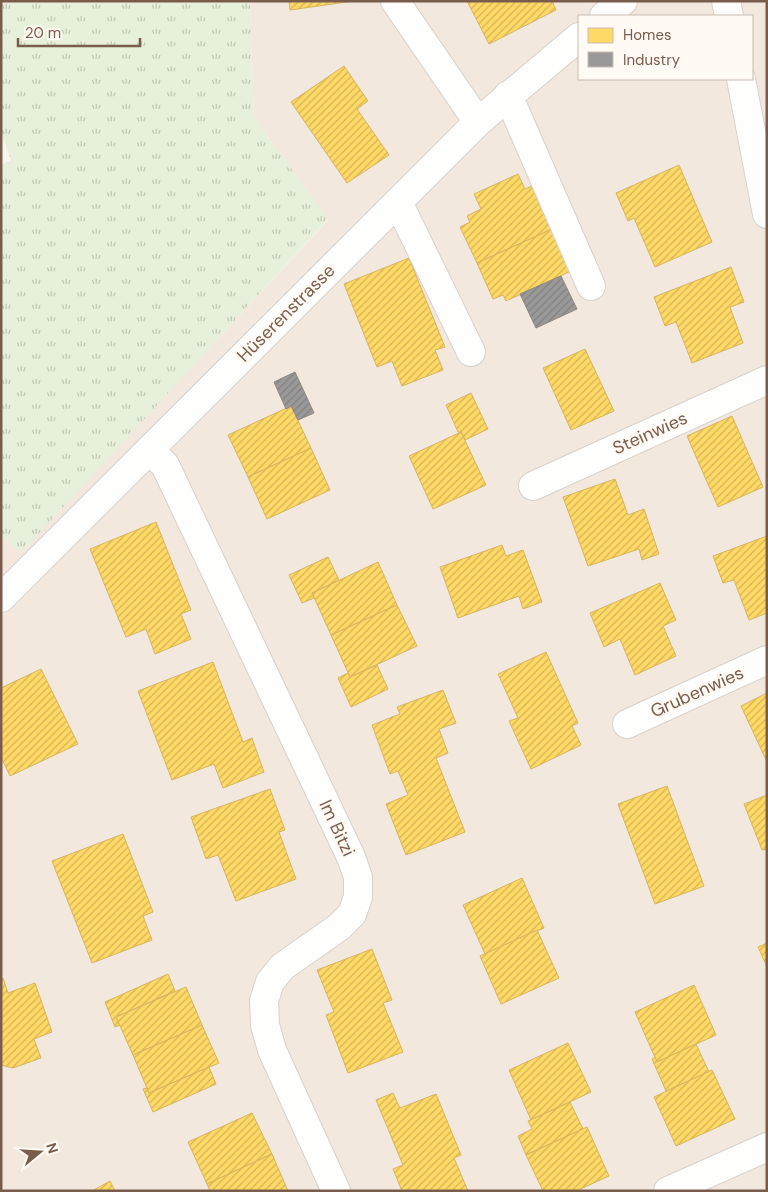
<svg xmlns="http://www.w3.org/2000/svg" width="768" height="1192" font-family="'DM Sans',sans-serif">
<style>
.residential{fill:#f2e8de;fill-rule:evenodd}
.grass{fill:url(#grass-tufts)}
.homes{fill:url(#homes-hatch);stroke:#d7b45e}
.industry{fill:url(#industry-hatch);stroke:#908782}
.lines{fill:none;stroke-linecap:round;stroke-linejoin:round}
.minor-casing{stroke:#d7d1cb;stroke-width:30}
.minor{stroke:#fefefd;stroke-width:28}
.labels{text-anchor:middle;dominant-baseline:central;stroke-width:5;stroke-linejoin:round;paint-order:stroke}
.street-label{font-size:18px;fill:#7a5c4d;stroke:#fffaf3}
</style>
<defs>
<pattern id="grass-tufts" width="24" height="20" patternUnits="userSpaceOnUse" patternTransform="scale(1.25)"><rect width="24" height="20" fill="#e7f0db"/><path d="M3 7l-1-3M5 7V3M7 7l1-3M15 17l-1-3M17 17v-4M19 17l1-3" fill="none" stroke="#c0c6b4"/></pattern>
<pattern id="homes-hatch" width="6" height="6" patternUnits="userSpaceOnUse" patternTransform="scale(1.25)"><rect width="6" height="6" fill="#ffd966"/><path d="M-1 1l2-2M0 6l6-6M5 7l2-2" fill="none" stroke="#d3b356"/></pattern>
<pattern id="industry-hatch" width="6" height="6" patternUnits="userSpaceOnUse" patternTransform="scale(1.25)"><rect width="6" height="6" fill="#999"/><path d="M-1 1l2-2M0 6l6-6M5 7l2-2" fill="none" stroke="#82807f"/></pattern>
</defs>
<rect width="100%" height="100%" fill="#f9f5f0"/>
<path class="residential" d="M 250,1 L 767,1 L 767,1191 L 1,1191 L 1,537 L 21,551 L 328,220 L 254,117 ZM 579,16 L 752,16 L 752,79 L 579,79 Z"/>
<path class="grass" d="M 1,1 L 250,1 L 254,117 L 328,219 L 22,552 L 1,537 L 1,165 L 11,160 L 1,132 Z"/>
<g class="homes">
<path d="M 289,1 L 354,1 L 290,10 Z"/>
<path d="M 467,1 L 552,1 L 556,10 L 489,44 Z"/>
<path d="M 344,66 L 368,101 L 357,109 L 389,155 L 347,183 L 291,102 Z"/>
<path d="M 679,165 L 712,242 L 655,267 L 634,218 L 628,221 L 616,193 Z"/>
<path d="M 518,174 L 525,189 L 532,186 L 552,229 L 477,263 L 460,227 L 470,222 L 467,216 L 481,209 L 474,194 Z"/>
<path d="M 552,229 L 571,271 L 506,301 L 503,295 L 493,299 L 477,263 Z"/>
<path d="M 409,258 L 445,347 L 435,350 L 443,370 L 402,386 L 392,361 L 377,367 L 344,284 Z"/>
<path d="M 731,267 L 744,302 L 730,307 L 743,343 L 692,363 L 676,322 L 665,326 L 654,297 Z"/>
<path d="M 585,349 L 614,411 L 571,430 L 543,368 Z"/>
<path d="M 471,393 L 488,429 L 465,440 L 461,432 L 458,432 L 446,405 Z"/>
<path d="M 291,406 L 311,448 L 248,477 L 228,435 Z"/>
<path d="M 732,416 L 763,487 L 718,507 L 687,436 Z"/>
<path d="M 461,432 L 486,485 L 433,509 L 409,456 Z"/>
<path d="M 311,448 L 330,490 L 267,519 L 248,477 Z"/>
<path d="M 615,479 L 628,515 L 644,509 L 659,554 L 642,560 L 639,549 L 588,566 L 563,497 Z"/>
<path d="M 156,522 L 191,610 L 181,614 L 191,639 L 155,654 L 146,629 L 126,637 L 90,549 Z"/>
<path d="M 767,536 L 767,613 L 749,620 L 734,580 L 723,583 L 713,556 Z"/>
<path d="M 502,545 L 506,556 L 523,550 L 542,602 L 523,609 L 519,596 L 458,618 L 440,567 Z"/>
<path d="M 328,557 L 339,580 L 312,593 L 314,598 L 302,603 L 289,575 Z"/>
<path d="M 378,562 L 397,605 L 331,635 L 312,593 Z"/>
<path d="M 660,583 L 676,620 L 663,626 L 676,656 L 635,675 L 620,639 L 604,647 L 590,613 Z"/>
<path d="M 397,605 L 417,646 L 350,677 L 331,635 Z"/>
<path d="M 546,652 L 578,723 L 572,726 L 581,745 L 531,769 L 509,721 L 518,718 L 498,674 Z"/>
<path d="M 213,662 L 243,742 L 252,738 L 264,772 L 223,788 L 214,764 L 172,780 L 138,691 Z"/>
<path d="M 377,665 L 388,689 L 351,707 L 338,678 L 348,673 L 350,677 Z"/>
<path d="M 41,669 L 78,744 L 10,776 L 1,757 L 1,688 Z"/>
<path d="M 443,690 L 456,723 L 439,729 L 448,753 L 436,758 L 465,832 L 406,855 L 386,804 L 408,795 L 398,771 L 390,774 L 372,725 L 400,714 L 397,707 Z"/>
<path d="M 767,693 L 767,762 L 741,706 Z"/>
<path d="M 667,786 L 704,886 L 655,904 L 618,804 Z"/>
<path d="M 270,789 L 285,830 L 279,832 L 296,879 L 236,901 L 218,855 L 206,859 L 191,817 Z"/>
<path d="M 767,795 L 767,849 L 762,850 L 744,804 Z"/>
<path d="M 123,834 L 153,912 L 143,916 L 152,940 L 92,963 L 52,861 Z"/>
<path d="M 522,878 L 544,928 L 485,954 L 463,905 Z"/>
<path d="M 537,930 L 559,978 L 501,1004 L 480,956 Z"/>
<path d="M 767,943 L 767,967 L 758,947 Z"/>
<path d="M 372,949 L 392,1000 L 383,1003 L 403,1052 L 348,1073 L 326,1015 L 334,1012 L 317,970 Z"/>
<path d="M 168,974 L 175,991 L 116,1017 L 120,1025 L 115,1027 L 105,1002 Z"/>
<path d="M 3,978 L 8,993 L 35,983 L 52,1032 L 34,1039 L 41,1058 L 13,1068 L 1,1065 L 1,979 Z"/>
<path d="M 694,985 L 716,1035 L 657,1062 L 635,1012 Z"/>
<path d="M 186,987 L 202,1025 L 133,1055 L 116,1017 Z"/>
<path d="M 202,1025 L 219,1063 L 149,1093 L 133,1055 Z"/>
<path d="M 568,1043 L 591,1092 L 531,1120 L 509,1070 Z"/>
<path d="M 696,1044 L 709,1072 L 666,1091 L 652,1059 L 655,1057 L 657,1062 Z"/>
<path d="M 209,1067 L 216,1084 L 153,1112 L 143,1089 L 147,1088 L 149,1093 Z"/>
<path d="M 712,1070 L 735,1119 L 676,1146 L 654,1097 Z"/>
<path d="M 393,1093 L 400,1108 L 436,1094 L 461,1155 L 454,1158 L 468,1191 L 402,1191 L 393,1169 L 403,1165 L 376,1100 Z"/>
<path d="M 570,1102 L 583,1129 L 526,1155 L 518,1136 L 532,1129 L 528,1121 Z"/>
<path d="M 252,1113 L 272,1154 L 207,1184 L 188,1142 Z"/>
<path d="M 587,1127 L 609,1176 L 576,1191 L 543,1191 L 526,1155 Z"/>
<path d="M 272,1154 L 288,1191 L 210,1191 L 207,1184 Z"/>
<path d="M 110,1181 L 115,1191 L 92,1191 Z"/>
</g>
<g class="industry">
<path d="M 561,276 L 577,309 L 536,328 L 520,294 Z"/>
<path d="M 295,372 L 314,413 L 298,420 L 291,406 L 286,409 L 274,382 Z"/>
</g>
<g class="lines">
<defs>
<g id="minor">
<path d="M 395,1 L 478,122"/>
<path d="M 726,1 L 729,16"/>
<path d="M 604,16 L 623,1"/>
<path d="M 741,79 L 767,214"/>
<path d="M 508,95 L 591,286"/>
<path d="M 398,202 L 471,352"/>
<path d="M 149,450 L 165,465 L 351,857 L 358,877 L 358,897 L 352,914 L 339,927 L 282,967 L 270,982 L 264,1001 L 265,1025 L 272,1050 L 336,1191"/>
<path d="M 533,486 L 767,380"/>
<path d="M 1,598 L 478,122 L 579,37"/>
<path d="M 627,724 L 767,660"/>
<path d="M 668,1191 L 767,1147"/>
</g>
</defs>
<use href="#minor" class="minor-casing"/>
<use href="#minor" class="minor"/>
</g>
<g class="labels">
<g class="street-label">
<text transform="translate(286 313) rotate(-45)">Hüserenstrasse</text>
<text transform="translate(650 433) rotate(-24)">Steinwies</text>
<text transform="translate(697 692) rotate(-24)">Grubenwies</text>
<text transform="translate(337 828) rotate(65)">Im Bitzi</text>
</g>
</g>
<rect width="768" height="1192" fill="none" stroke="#7a5c4d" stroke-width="5"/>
<rect x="578" y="15" width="175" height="65" fill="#fffaf3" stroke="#cabbb1"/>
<rect x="588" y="28" width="25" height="15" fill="#ffd966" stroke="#cabbb1"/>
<text x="623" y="40" font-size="15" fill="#7a5c4d">Homes</text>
<rect x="588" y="52" width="25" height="15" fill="#999999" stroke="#cabbb1"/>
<text x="623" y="65" font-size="15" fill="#7a5c4d">Industry</text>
<g transform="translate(40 1152) rotate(72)" stroke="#fffaf3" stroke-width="4" paint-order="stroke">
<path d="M0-4L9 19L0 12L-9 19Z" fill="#7a5c4d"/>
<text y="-8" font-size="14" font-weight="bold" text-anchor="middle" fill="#7a5c4d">N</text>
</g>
<path d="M18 38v8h122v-8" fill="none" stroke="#7a5c4d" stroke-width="2.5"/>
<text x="25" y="38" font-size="15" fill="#7a5c4d" stroke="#fffaf3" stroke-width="4" paint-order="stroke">20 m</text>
</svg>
